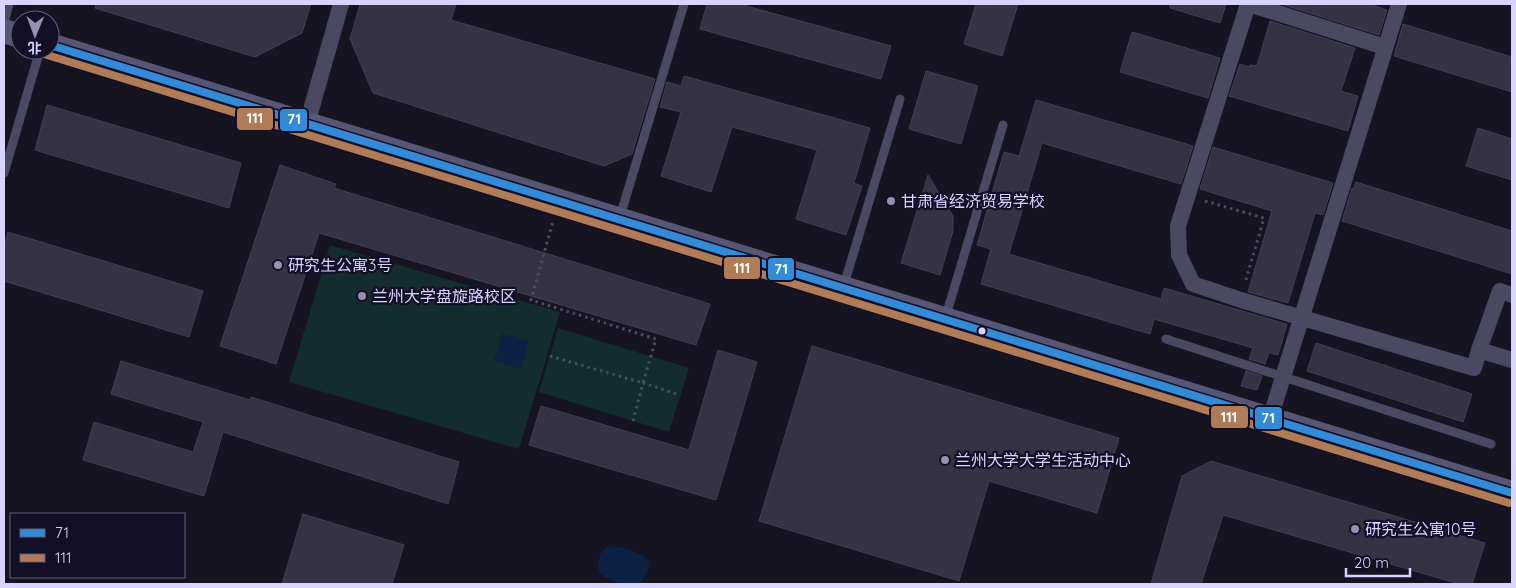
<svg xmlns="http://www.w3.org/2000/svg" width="1516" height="588" font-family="Quicksand,'Noto Sans SC',sans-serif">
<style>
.green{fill:#132c2d}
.water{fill:#0d2144}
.building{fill:#343243;stroke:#433f54}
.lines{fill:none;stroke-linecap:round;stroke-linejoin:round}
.path{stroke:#44505f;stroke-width:3;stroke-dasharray:2.5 4;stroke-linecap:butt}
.lane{stroke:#4a4962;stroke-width:9}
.street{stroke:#4a4962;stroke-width:16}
.secondary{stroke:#575674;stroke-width:24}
.bus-1-casing{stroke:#130f26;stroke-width:11}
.bus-2-casing{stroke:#130f26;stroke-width:11}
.bus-1{stroke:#338bd7;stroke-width:8}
.bus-2{stroke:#b07c57;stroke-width:8}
.poi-dot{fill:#9591b1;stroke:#130f26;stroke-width:2}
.bus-dot{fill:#d9d4ff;stroke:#130f26;stroke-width:2}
.labels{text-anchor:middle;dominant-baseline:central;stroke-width:4.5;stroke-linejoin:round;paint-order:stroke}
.poi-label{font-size:16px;fill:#d9d4ff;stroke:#130f26;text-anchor:start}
.line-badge{stroke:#130f26;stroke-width:2}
.badge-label{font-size:14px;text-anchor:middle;font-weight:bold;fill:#fff}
</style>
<rect width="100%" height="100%" fill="#161421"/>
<g class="green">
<path d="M 330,245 L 560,312 L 519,449 L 289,382 Z"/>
<path d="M 558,328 L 689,368 L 669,432 L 539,392 Z"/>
</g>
<g class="water">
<path d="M 503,333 L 529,341 L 521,369 L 494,361 Z"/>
<path d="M 608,546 C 622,546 639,551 649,561 C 649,571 646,577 639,584 C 625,585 610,583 599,572 C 598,561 598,552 608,546 Z"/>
</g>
<g class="building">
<path d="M 96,4 L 311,4 L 302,33 L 255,57 L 95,8 Z"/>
<path d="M 360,4 L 456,4 L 451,20 L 655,79 L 632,154 L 604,166 L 373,93 L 350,39 Z"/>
<path d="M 707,4 L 739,4 L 891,46 L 881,79 L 700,29 Z"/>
<path d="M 976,4 L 1018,4 L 1002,56 L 964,44 Z"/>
<path d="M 1170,4 L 1226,4 L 1220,23 L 1170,8 Z"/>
<path d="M 1281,4 L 1369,4 L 1387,10 L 1379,35 Z"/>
<path d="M 1270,21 L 1355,48 L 1341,91 L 1358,96 L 1348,131 L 1229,96 L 1240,64 L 1250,67 L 1250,65 L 1257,66 Z"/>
<path d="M 1403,24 L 1512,57 L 1512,92 L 1394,56 Z"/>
<path d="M 1132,32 L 1220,58 L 1208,98 L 1120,72 Z"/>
<path d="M 926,71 L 978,86 L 961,144 L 909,129 Z"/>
<path d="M 684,76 L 870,128 L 854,183 L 862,186 L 846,235 L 796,219 L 817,150 L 732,127 L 711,192 L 661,176 L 681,112 L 660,107 L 667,82 L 681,86 Z"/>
<path d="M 1036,100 L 1193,146 L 1181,184 L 1042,143 L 1009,254 L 1161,299 L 1164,288 L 1283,323 L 1287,324 L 1278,355 L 1269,353 L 1265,364 L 1249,359 L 1253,348 L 1154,319 L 1150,334 L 981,284 L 991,249 L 977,245 L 1004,152 L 1019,156 Z"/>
<path d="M 47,105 L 241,163 L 229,208 L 35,150 Z"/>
<path d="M 1478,128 L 1512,139 L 1512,180 L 1466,166 Z"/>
<path d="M 1213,147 L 1333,183 L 1323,215 L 1315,213 L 1288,303 L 1248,292 L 1272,211 L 1200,189 Z"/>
<path d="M 280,165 L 336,184 L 334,188 L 710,304 L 696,345 L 319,233 L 276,364 L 220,346 Z"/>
<path d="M 928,175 L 953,216 L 953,231 L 940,275 L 901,263 Z"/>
<path d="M 1356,182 L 1512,231 L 1512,274 L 1342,221 L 1352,188 L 1354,189 Z"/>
<path d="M 8,232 L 203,291 L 189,337 L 4,281 L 4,247 Z"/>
<path d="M 1316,343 L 1472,394 L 1463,422 L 1307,371 Z"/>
<path d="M 812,346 L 1119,438 L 1097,513 L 989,481 L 959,581 L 759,521 Z"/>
<path d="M 718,350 L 757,362 L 716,500 L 529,445 L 541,406 L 689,450 Z"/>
<path d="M 121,361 L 250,400 L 251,397 L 459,462 L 448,504 L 223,432 L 204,496 L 83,460 L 94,422 L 193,452 L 203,422 L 111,394 Z"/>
<path d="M 1246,371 L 1262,376 L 1257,390 L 1241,386 Z"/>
<path d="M 1211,461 L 1485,543 L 1472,584 L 1459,584 L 1223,515 L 1201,584 L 1151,584 L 1182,476 Z"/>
<path d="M 303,514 L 404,545 L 392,584 L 282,584 Z"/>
</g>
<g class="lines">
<g class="path">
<path d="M 1205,201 L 1264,218 L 1245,283"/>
<path d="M 550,356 L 643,383 L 656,339 L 531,300 L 553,221"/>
<path d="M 633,421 L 643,383 L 680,395"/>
</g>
<g class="lane">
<path d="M 4,22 L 9,4"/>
<path d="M 4,173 L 40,50"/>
<path d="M 619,220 L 684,4"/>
<path d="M 843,288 L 900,99"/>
<path d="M 945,319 L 1003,125"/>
<path d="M 1166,339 L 1491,444"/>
</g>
<g class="street">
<path d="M 1248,4 L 1178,226 L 1179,255 L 1193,284 L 1241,300 L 1474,368 L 1479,350 L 1512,360"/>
<path d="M 1249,4 L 1385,47"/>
<path d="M 307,124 L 341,4"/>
<path d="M 1479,350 L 1500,291 L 1512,295"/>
<path d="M 1270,419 L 1399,4"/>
</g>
<g class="secondary">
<path d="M 4,31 L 20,36"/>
<path d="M 50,45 L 1512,493"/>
</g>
<defs>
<path id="bus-1" d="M 50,45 L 1512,493"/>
<path id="bus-2" d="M 47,55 L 1509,503"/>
</defs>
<use href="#bus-1" class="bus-1-casing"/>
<use href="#bus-2" class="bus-2-casing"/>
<use href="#bus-1" class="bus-1"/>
<use href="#bus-2" class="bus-2"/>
</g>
<g class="poi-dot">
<circle cx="891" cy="201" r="5"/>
<circle cx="278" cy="265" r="5"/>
<circle cx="362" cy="296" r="5"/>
<circle cx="945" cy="460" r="5"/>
<circle cx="1355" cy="529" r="5"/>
</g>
<circle class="bus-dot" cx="982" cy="331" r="4.5"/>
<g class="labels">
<g class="poi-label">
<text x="901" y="201">甘肃省经济贸易学校</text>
<text x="288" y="265">研究生公寓3号</text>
<text x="372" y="296">兰州大学盘旋路校区</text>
<text x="955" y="460">兰州大学大学生活动中心</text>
<text x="1365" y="529">研究生公寓10号</text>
</g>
</g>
<g class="line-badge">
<rect x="236" y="107" width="38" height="24" rx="5" fill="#b07c57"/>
<rect x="279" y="108" width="29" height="24" rx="5" fill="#338bd7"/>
<rect x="723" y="256" width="38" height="24" rx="5" fill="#b07c57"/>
<rect x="767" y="257" width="28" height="24" rx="5" fill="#338bd7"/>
<rect x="1210" y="405" width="39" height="24" rx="5" fill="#b07c57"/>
<rect x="1254" y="406" width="29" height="24" rx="5" fill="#338bd7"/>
</g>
<g class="badge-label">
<text x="255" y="123">111</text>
<text x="294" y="124">71</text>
<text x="742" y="273">111</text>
<text x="781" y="274">71</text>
<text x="1229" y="422">111</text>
<text x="1268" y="423">71</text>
</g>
<rect width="1516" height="588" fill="none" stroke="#d9d4ff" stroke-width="10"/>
<rect x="10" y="513" width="175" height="65" fill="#130f26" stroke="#625e7d"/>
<rect x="20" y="529" width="25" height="8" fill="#338bd7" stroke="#625e7d"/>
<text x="55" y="538" font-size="15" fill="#d9d4ff">71</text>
<rect x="20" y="554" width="25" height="8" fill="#b07c57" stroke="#625e7d"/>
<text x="55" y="563" font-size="15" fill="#d9d4ff">111</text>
<g transform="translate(35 35) rotate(181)"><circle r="24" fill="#130f26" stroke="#625e7d"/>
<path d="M0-4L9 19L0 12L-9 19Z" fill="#9591b1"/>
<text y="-8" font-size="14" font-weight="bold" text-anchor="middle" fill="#d9d4ff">北</text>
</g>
<path d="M1346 568v8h64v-8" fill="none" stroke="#d9d4ff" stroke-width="2.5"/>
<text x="1354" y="568" font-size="15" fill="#d9d4ff" stroke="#130f26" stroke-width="4" paint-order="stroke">20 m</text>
</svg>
